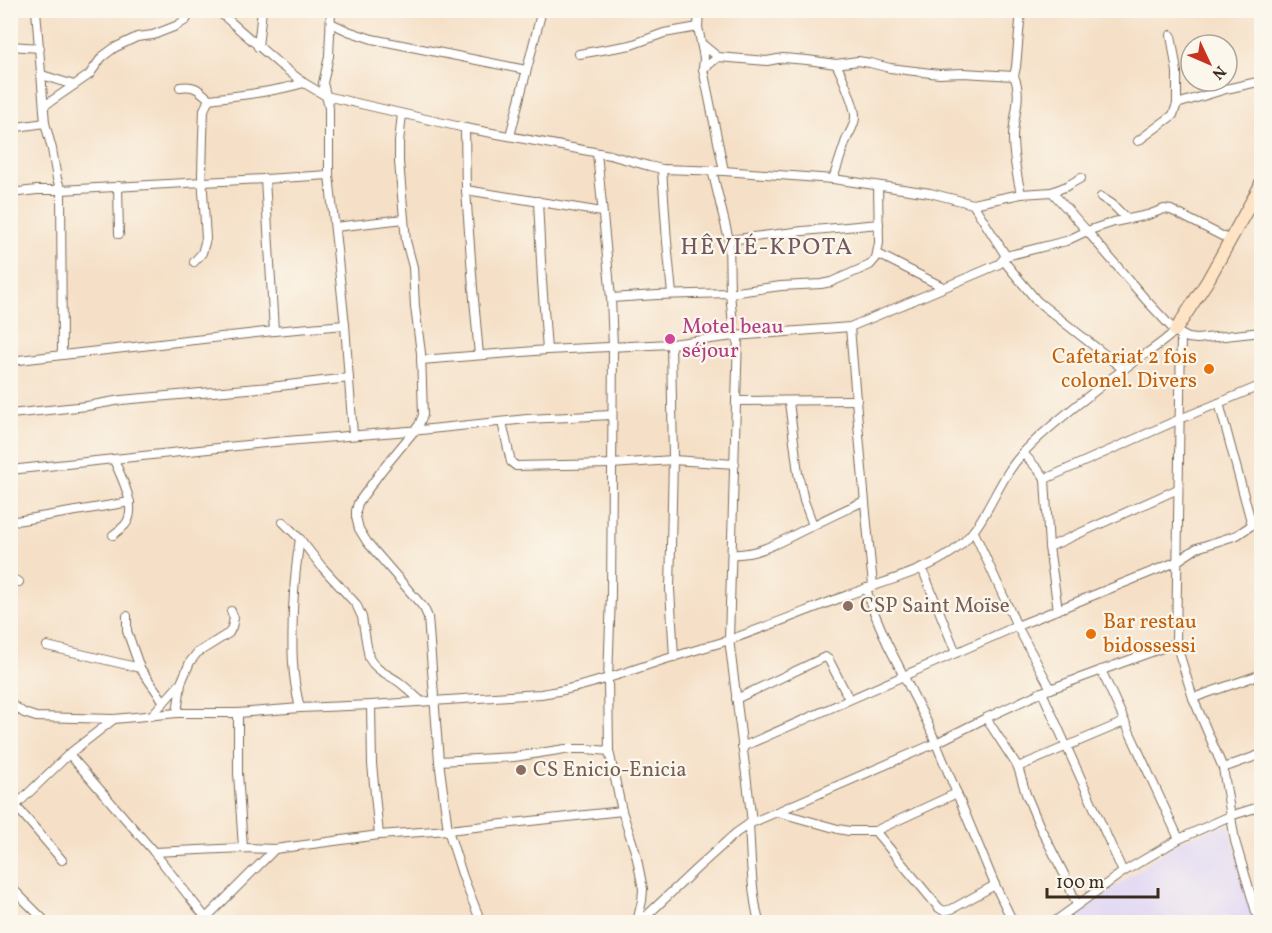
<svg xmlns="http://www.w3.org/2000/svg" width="1272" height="933" font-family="Vollkorn,serif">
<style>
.built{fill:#dfd5f5}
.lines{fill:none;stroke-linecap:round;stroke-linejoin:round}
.street-casing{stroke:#7c6a59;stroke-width:10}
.secondary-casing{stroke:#7c6a59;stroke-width:14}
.street{stroke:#fff;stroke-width:8}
.secondary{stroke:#fee4c5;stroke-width:12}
.hotel-dot{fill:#d1479c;stroke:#fbf7ec;stroke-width:2}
.food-dot{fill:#e8710a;stroke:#fbf7ec;stroke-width:2}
.education-dot{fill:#8d6e63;stroke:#fbf7ec;stroke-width:2}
.labels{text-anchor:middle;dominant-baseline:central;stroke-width:4.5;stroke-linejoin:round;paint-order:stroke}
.hotel-label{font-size:21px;fill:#b23c85;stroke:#fbf7ec;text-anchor:start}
.food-label{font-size:21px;fill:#c56008;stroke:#fbf7ec;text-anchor:end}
.education-label{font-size:21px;fill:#785e54;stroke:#fbf7ec;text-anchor:start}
.quarter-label{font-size:24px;letter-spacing:1.5px;fill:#74575e;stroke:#fbf7ec}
</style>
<rect width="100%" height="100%" fill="#fbf7ec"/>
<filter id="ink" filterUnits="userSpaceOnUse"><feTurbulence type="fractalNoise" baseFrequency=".0167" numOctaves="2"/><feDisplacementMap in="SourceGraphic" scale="12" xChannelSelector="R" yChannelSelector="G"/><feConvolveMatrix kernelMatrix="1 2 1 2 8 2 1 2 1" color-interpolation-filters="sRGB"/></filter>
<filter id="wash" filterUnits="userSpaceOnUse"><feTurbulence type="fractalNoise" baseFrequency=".008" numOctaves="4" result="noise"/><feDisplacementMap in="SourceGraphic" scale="24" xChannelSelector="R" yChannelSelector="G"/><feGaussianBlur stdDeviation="1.35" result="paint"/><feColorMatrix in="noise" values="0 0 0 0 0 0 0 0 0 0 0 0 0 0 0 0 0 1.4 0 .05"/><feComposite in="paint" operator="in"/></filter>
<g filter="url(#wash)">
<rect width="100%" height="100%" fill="#f5e0c7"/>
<path class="built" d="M 1228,823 L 1256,922 L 1067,922 L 1177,842 Z"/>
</g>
<g filter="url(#ink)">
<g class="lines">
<defs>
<g id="street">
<path d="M 36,10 L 45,123 L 52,149 L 57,179 L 61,190 L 62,355"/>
<path d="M 217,10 L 278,63 L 304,83 L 326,96 L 465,128 L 610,155 L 649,166 L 662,169 L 724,171 L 833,179 L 930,193 L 973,204 L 1021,194 L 1052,192 L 1067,186 L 1081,178"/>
<path d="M 331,10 L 329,56 L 323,83 L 329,108 L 329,175 L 345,325 L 353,435"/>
<path d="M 699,10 L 698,27 L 704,58 L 703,69 L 724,171"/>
<path d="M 331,23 L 348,31 L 372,39 L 526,70"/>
<path d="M 1171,35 L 1177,72 L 1177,104 L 1226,89 L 1262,81"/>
<path d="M 701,43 L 718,57"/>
<path d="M 10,46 L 40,48"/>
<path d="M 258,47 L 262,10"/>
<path d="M 579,54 L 631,45 L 664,33 L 698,27"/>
<path d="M 703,69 L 718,57 L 767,61 L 783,58 L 807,60 L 836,64 L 858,61 L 870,63 L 890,68 L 939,74 L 963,73 L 1014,76"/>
<path d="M 42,75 L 74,85"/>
<path d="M 180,87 C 195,85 198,89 209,99 C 241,95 273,92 304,83"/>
<path d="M 44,106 L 89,75 L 102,57 L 114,48 L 137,37 L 153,35 L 176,26 L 186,20 L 191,10"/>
<path d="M 402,114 L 399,142 L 399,162 L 406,241 L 413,267 L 415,307 L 421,353 L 423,415 L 419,425 L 382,470 L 358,503 L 356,511 L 356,517 L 359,529 L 367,542 L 424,608 L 428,617 L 439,761 L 448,830 L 463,877 L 481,922"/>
<path d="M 10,128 L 45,123"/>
<path d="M 465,128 L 466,190"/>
<path d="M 510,136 L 542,10"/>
<path d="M 1138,141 L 1173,115 L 1177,104"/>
<path d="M 597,153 L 611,298 L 613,347 L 611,594 L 608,679 L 609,751 L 622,811 L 636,854 L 643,889 L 642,901 L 637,922"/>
<path d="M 662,169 L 667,242 L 672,294"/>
<path d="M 712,170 L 729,240 L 730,293 L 734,336"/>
<path d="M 265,179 L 274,331"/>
<path d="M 833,179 C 837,167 841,155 845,143 C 848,134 855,126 855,117 C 856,108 841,73 836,64"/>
<path d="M 118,186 L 119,234"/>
<path d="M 1052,192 L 1087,231 L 1146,300 L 1175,331 L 1188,338 L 1197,339 L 1262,332"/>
<path d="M 10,193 L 37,190 L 61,190 L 203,182 L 265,179 L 329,175"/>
<path d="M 1021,194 C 1017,176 1013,156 1013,137 C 1013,117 1023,96 1014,76 L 1016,67 L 1021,10"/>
<path d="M 1101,197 L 1112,204 L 1127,219"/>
<path d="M 538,201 L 542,281 L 547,350"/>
<path d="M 973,204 L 1006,256"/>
<path d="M 335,227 L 404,219"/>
<path d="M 729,240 L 803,231 L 879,224"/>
<path d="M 878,254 L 943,287"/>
<path d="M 1003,260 L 1037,301 L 1123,369"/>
<path d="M 194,262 L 202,253 L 206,239 L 202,175 L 203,136 L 204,110 L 209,99"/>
<path d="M 611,298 L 657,295 L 730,293 L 781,286 L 821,284 L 831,282 L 870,265 L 876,258 L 879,243 L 878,186"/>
<path d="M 850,327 C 857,413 864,499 873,585"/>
<path d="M 1181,335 L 1176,643 L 1193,698 L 1223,768 L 1235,841 L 1259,922"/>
<path d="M 738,336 L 729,639 L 752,822"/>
<path d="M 671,344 L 673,460 L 670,589 L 674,657"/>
<path d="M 479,355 L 473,288 L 466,190 L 602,212"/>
<path d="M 421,360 L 547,350 L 671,344 L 734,336 L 850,327 L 983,271 L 999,264 L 1006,256 L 1066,241 L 1087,231 L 1114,222 L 1148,215 L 1164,209 L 1171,210 L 1230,240"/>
<path d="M 10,361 L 274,331 L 345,325"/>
<path d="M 736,401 L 857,400"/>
<path d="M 789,402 L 798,473 L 804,501 L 813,525"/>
<path d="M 1219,403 L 1252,525"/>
<path d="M 10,414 L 87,406 L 121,400 L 270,387 L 349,378"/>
<path d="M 502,422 L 511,462 L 516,466 L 611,464 L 673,460 L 735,464"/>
<path d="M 1023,453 L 1043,475 L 1045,479 L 1049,547 L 1058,610"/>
<path d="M 10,470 L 274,442 L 421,430 L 527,419 L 612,415"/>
<path d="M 1045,479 L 1180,419 L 1262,385"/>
<path d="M 10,522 L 130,502"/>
<path d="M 283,522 L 300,539 L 322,567 L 356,604 L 362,617 L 369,658 C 376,671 388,674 399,682 C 407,688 415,696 422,702"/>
<path d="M 974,532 L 1017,626 L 1051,689"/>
<path d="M 113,535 C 117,532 121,529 125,525 C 139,509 121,477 114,460"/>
<path d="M 1049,547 L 1178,489"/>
<path d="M 732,554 C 760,556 788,537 812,526 C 829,517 847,509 864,501"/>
<path d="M 922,568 L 956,653"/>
<path d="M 10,578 L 19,582"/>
<path d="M 866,588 L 871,605 L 887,643 L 928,724 L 995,885 L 1013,922"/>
<path d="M 47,646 L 140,668 L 127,631 L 127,616"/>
<path d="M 140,668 L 164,702"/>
<path d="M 1101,670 L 1179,839"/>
<path d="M 1042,692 L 1123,872"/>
<path d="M 1193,698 L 1262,674"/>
<path d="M 736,699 L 825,657 L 829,660 L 849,699"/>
<path d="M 10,703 L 24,713 L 36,717 L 114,719 L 177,713 L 238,713 L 300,708 L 371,705 L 541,694 C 584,688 623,673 663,660 C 685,653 707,647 729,640 C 769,626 808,610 848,595 C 882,582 922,573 952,552 C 988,526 994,484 1023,453 C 1039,435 1059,420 1077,405 C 1093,393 1108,380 1124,369 C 1141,356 1160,346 1175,331"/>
<path d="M 371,705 L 372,764 L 379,835"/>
<path d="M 300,708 C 291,673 292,645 293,610 C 294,586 296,563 300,539"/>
<path d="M 177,713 L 181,684"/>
<path d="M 238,713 L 238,773 L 243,848"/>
<path d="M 151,716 L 181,683 L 190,662 L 197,653 L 229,633 L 232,627 L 234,618 L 231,611"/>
<path d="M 986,718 L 1018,767 L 1026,794 L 1040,827 L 1064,874 L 1077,905"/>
<path d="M 742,747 L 1017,626 L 1176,562 L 1197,548 L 1237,535 L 1252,525 L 1262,522"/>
<path d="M 69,754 L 154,852 L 209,922"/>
<path d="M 439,761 L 514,757 L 565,749 L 587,749 L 609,751"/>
<path d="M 1018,767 L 1124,722"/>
<path d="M 1223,768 L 1262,754"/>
<path d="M 16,806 L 62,860"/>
<path d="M 10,811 L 69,754 L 114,719"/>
<path d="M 777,812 L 838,829 L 849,831 L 875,831 L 957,793"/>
<path d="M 749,824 C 751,858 751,889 759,922"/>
<path d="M 875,831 L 939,908 L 944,911 L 952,909 L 995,885"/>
<path d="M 154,852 L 243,848 L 275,849 L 379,835 L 448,830 L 622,811"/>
<path d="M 10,886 L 43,919"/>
<path d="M 202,922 L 275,849"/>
<path d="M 640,922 L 696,869 L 736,833 L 749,824 L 936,743 L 986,718 L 1042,692 L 1176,643"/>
<path d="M 1054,922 L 1123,872 L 1179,839 L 1230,816 L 1262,806"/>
</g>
<path id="secondary" d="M 1175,331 L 1208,280 L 1259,188 L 1262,180"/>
</defs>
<use href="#street" class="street-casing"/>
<use href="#secondary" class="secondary-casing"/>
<use href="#street" class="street"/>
<use href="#secondary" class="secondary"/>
</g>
</g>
<circle class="hotel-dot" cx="670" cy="339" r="6"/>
<g class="food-dot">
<circle cx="1209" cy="369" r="6"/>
<circle cx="1091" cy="634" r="6"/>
</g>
<g class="education-dot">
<circle cx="848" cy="606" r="6"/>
<circle cx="521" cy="770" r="6"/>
</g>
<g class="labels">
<g class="hotel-label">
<text x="682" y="327">Motel beau<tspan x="682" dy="24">séjour</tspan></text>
</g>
<g class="food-label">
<text x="1197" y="357">Cafetariat 2 fois<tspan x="1197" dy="24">colonel. Divers</tspan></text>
<text x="1103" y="622" text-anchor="start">Bar restau<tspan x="1103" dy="24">bidossessi</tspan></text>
</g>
<g class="education-label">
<text x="860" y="606">CSP Saint Moïse</text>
<text x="533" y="770">CS Enicio-Enicia</text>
</g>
<g class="quarter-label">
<text x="767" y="248">HÊVIÉ-KPOTA</text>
</g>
</g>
<rect width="1272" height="933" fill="none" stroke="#fbf7ec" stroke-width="36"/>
<g transform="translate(1209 63) rotate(134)"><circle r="28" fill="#fbf7ec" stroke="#aea59a" stroke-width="1.5"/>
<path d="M0-4.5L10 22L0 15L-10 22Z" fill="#c8321e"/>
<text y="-9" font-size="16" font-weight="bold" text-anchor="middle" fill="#3b2a1e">N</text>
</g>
<path d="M1047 888v9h111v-9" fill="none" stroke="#3b2a1e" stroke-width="3"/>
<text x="1056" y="888" font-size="18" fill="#3b2a1e" stroke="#fbf7ec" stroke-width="4.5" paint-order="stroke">100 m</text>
</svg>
